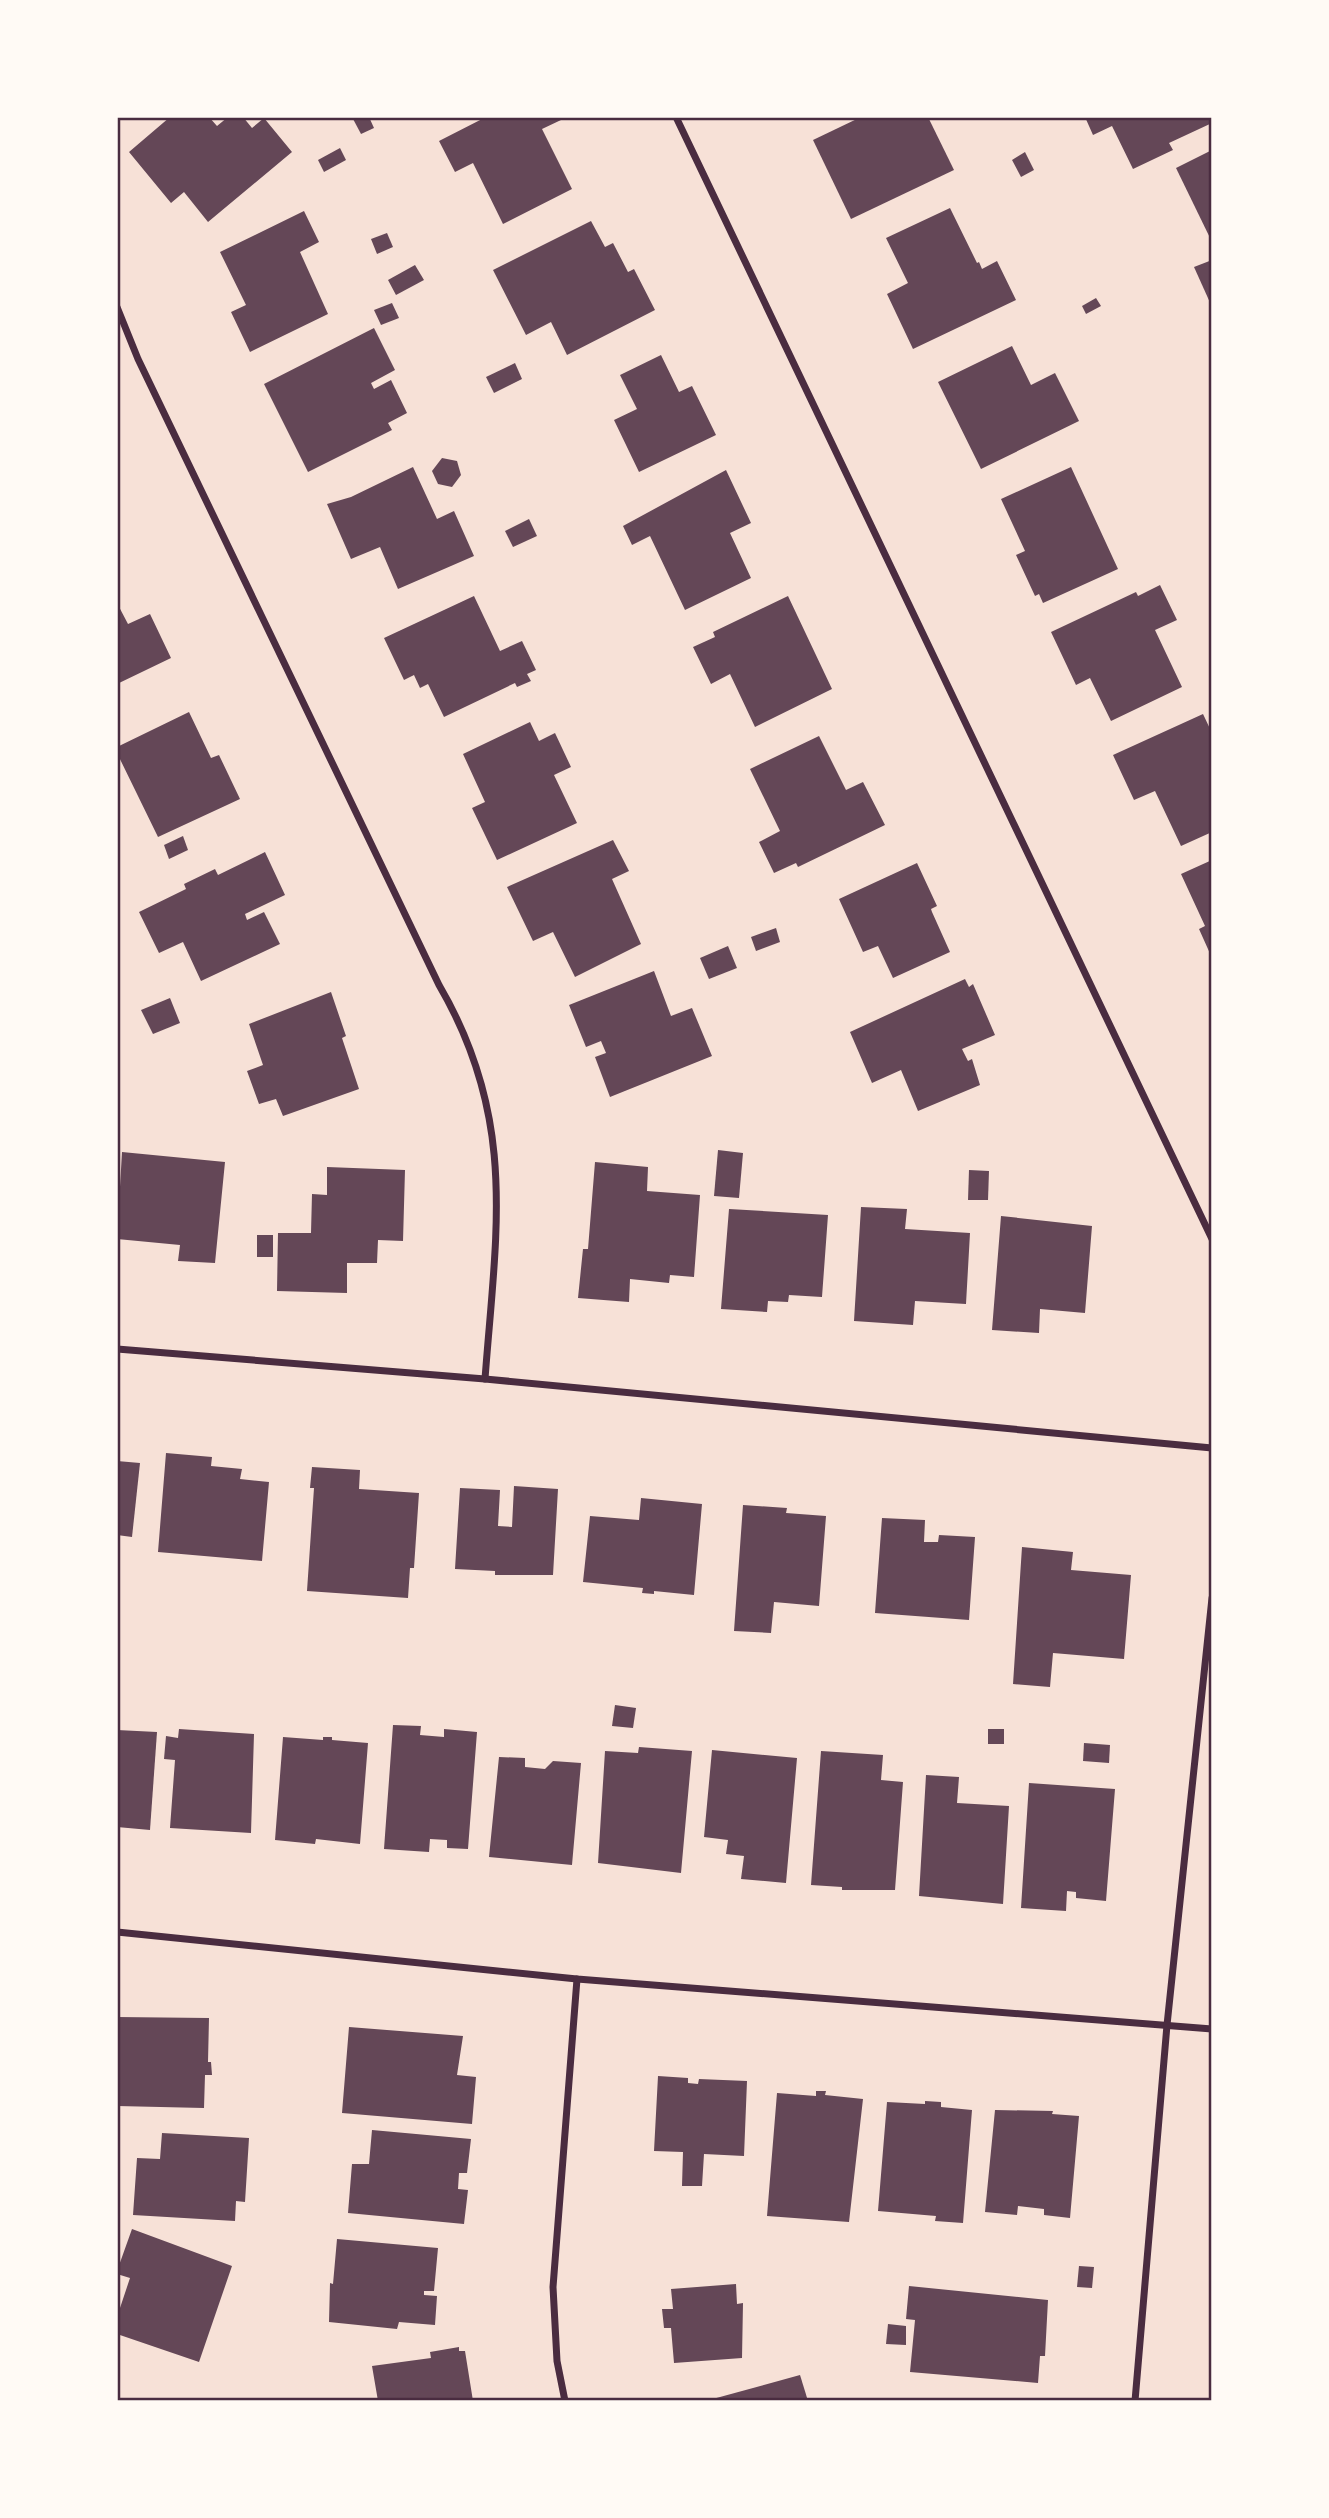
<svg xmlns="http://www.w3.org/2000/svg" width="1329" height="2518" font-family="Figtree,sans-serif">
<style>
.building{fill:#644757}
.lines{fill:none;stroke-linecap:round;stroke-linejoin:round}
.minor{stroke:#4a2c40;stroke-width:7}
.neatline{fill:none;stroke:#4a2c40;stroke-width:2.5}
</style>
<rect width="100%" height="100%" fill="#f7e1d7"/>
<g class="building">
<path d="M 170,117 L 209,117 L 217,126 L 228,117 L 243,117 L 252,128 L 264,118 L 292,152 L 208,222 L 184,192 L 171,203 L 129,152 Z"/>
<path d="M 352,117 L 369,117 L 374,128 L 361,134 Z"/>
<path d="M 486,117 L 559,117 L 561,120 L 542,129 L 572,189 L 503,224 L 473,163 L 455,172 L 439,141 Z"/>
<path d="M 861,117 L 928,117 L 954,170 L 851,219 L 813,140 Z"/>
<path d="M 1085,117 L 1212,117 L 1212,123 L 1169,143 L 1173,150 L 1133,169 L 1112,126 L 1093,135 Z"/>
<path d="M 340,148 L 346,160 L 324,172 L 318,160 Z"/>
<path d="M 1212,150 L 1212,242 L 1176,168 Z"/>
<path d="M 1025,152 L 1034,170 L 1021,177 L 1012,160 Z"/>
<path d="M 950,208 L 977,263 L 979,262 L 982,269 L 997,261 L 1016,300 L 913,349 L 887,294 L 908,283 L 886,238 Z"/>
<path d="M 304,211 L 319,242 L 300,252 L 328,314 L 250,352 L 231,312 L 246,305 L 220,252 Z"/>
<path d="M 591,221 L 605,247 L 613,243 L 628,272 L 634,269 L 655,310 L 567,355 L 551,322 L 526,335 L 493,270 Z"/>
<path d="M 387,233 L 393,247 L 377,254 L 371,239 Z"/>
<path d="M 1212,260 L 1212,307 L 1194,267 Z"/>
<path d="M 415,265 L 424,280 L 396,295 L 388,280 Z"/>
<path d="M 1096,298 L 1101,306 L 1086,314 L 1082,306 Z"/>
<path d="M 392,303 L 399,318 L 381,325 L 374,310 Z"/>
<path d="M 374,328 L 395,370 L 371,383 L 374,389 L 391,380 L 407,413 L 388,423 L 392,430 L 308,472 L 264,384 Z"/>
<path d="M 1012,346 L 1031,385 L 1055,373 L 1079,421 L 981,469 L 938,382 Z"/>
<path d="M 661,355 L 679,392 L 692,386 L 716,435 L 639,472 L 614,420 L 637,409 L 620,375 Z"/>
<path d="M 515,363 L 522,379 L 494,393 L 486,377 Z"/>
<path d="M 442,458 L 457,461 L 461,475 L 452,487 L 438,484 L 432,471 Z"/>
<path d="M 413,467 L 437,519 L 454,511 L 474,556 L 398,589 L 380,547 L 351,559 L 327,504 L 351,497 Z"/>
<path d="M 1071,467 L 1118,569 L 1043,603 L 1039,594 L 1035,596 L 1016,555 L 1025,551 L 1001,499 Z"/>
<path d="M 726,470 L 751,523 L 730,533 L 751,578 L 685,610 L 650,536 L 632,545 L 623,526 Z"/>
<path d="M 529,519 L 537,536 L 513,547 L 505,531 Z"/>
<path d="M 1160,585 L 1177,620 L 1155,630 L 1182,687 L 1111,721 L 1090,678 L 1076,685 L 1051,632 L 1136,592 L 1138,596 Z"/>
<path d="M 474,596 L 500,651 L 522,641 L 536,670 L 527,674 L 531,681 L 517,687 L 515,683 L 444,717 L 428,684 L 420,688 L 414,675 L 404,680 L 384,638 Z"/>
<path d="M 788,596 L 832,689 L 755,727 L 730,674 L 711,684 L 693,647 L 715,637 L 713,632 Z"/>
<path d="M 117,603 L 128,624 L 150,614 L 171,658 L 117,684 Z"/>
<path d="M 189,712 L 211,758 L 219,755 L 240,799 L 158,837 L 117,753 L 117,747 Z"/>
<path d="M 1203,714 L 1212,733 L 1212,832 L 1181,846 L 1155,791 L 1134,800 L 1113,755 Z"/>
<path d="M 530,722 L 539,741 L 555,733 L 571,767 L 554,775 L 577,823 L 497,860 L 472,808 L 485,802 L 463,754 Z"/>
<path d="M 819,736 L 846,790 L 863,782 L 885,825 L 798,867 L 796,863 L 774,873 L 759,842 L 780,831 L 750,769 Z"/>
<path d="M 183,836 L 188,850 L 169,859 L 164,845 Z"/>
<path d="M 613,840 L 629,871 L 612,879 L 641,944 L 575,977 L 553,932 L 533,941 L 507,887 Z"/>
<path d="M 265,852 L 285,895 L 245,914 L 247,920 L 264,912 L 280,944 L 201,981 L 183,942 L 159,953 L 139,912 L 186,889 L 184,884 L 215,869 L 218,875 Z"/>
<path d="M 1212,860 L 1212,958 L 1199,929 L 1205,926 L 1181,874 Z"/>
<path d="M 917,863 L 937,906 L 931,909 L 932,912 L 950,952 L 893,978 L 878,946 L 863,952 L 839,899 Z"/>
<path d="M 776,928 L 780,942 L 756,951 L 751,937 Z"/>
<path d="M 728,946 L 737,968 L 709,979 L 700,958 Z"/>
<path d="M 654,971 L 671,1016 L 692,1008 L 712,1056 L 610,1097 L 595,1057 L 606,1053 L 601,1041 L 586,1047 L 569,1005 Z"/>
<path d="M 965,979 L 969,987 L 973,984 L 995,1035 L 962,1049 L 968,1061 L 972,1059 L 980,1085 L 918,1111 L 901,1070 L 872,1083 L 850,1032 Z"/>
<path d="M 331,992 L 346,1036 L 342,1038 L 359,1089 L 283,1116 L 276,1099 L 259,1104 L 247,1071 L 263,1065 L 249,1024 Z"/>
<path d="M 170,998 L 180,1023 L 153,1034 L 141,1010 Z"/>
<path d="M 718,1150 L 743,1153 L 739,1198 L 714,1196 Z"/>
<path d="M 122,1152 L 225,1162 L 215,1263 L 178,1261 L 180,1245 L 117,1239 Z"/>
<path d="M 595,1162 L 648,1167 L 647,1191 L 700,1195 L 694,1277 L 670,1275 L 669,1283 L 630,1279 L 629,1302 L 578,1298 L 583,1249 L 588,1249 Z"/>
<path d="M 327,1167 L 405,1170 L 403,1241 L 378,1240 L 377,1263 L 347,1263 L 347,1293 L 277,1291 L 278,1233 L 311,1233 L 312,1194 L 327,1195 Z"/>
<path d="M 969,1170 L 989,1171 L 988,1200 L 968,1200 Z"/>
<path d="M 861,1207 L 907,1209 L 905,1229 L 970,1233 L 966,1304 L 915,1301 L 913,1325 L 854,1321 Z"/>
<path d="M 729,1209 L 828,1215 L 822,1297 L 789,1295 L 788,1302 L 768,1301 L 767,1312 L 721,1309 Z"/>
<path d="M 1001,1216 L 1092,1226 L 1085,1313 L 1040,1309 L 1039,1333 L 992,1330 Z"/>
<rect x="257" y="1235" width="16" height="22"/>
<path d="M 166,1453 L 212,1457 L 211,1466 L 242,1469 L 240,1479 L 269,1482 L 262,1561 L 158,1552 Z"/>
<path d="M 117,1461 L 140,1463 L 132,1537 L 117,1535 Z"/>
<path d="M 312,1467 L 360,1470 L 359,1489 L 419,1493 L 414,1568 L 410,1568 L 408,1598 L 307,1591 L 314,1488 L 310,1488 Z"/>
<path d="M 514,1486 L 558,1489 L 553,1575 L 495,1575 L 495,1571 L 455,1569 L 460,1488 L 500,1490 L 498,1526 L 512,1527 Z"/>
<path d="M 641,1498 L 702,1504 L 694,1595 L 654,1591 L 654,1594 L 642,1593 L 643,1588 L 583,1582 L 590,1516 L 639,1520 Z"/>
<path d="M 743,1505 L 787,1508 L 786,1513 L 826,1516 L 819,1606 L 774,1602 L 771,1633 L 734,1631 Z"/>
<path d="M 882,1518 L 925,1520 L 924,1542 L 938,1542 L 939,1535 L 975,1537 L 969,1620 L 875,1613 Z"/>
<path d="M 1022,1547 L 1073,1552 L 1071,1570 L 1131,1575 L 1124,1659 L 1053,1653 L 1050,1687 L 1013,1684 Z"/>
<path d="M 615,1705 L 636,1708 L 633,1728 L 612,1726 Z"/>
<path d="M 393,1725 L 421,1726 L 420,1735 L 444,1737 L 444,1729 L 477,1732 L 468,1849 L 447,1848 L 447,1840 L 430,1839 L 429,1852 L 384,1849 Z"/>
<path d="M 179,1729 L 254,1734 L 251,1833 L 170,1828 L 175,1760 L 164,1759 L 166,1736 L 178,1738 Z"/>
<rect x="988" y="1729" width="16" height="15"/>
<path d="M 117,1730 L 157,1732 L 150,1830 L 117,1827 Z"/>
<path d="M 283,1737 L 323,1740 L 323,1737 L 332,1737 L 332,1740 L 368,1743 L 360,1844 L 316,1839 L 315,1844 L 275,1840 Z"/>
<path d="M 1084,1743 L 1110,1745 L 1109,1763 L 1083,1761 Z"/>
<path d="M 639,1747 L 692,1751 L 681,1873 L 598,1863 L 605,1751 L 638,1753 Z"/>
<path d="M 712,1750 L 797,1758 L 786,1883 L 741,1879 L 744,1856 L 726,1854 L 728,1840 L 704,1837 Z"/>
<path d="M 821,1751 L 883,1755 L 881,1780 L 903,1782 L 895,1890 L 842,1890 L 842,1887 L 811,1885 Z"/>
<path d="M 499,1757 L 525,1758 L 525,1767 L 545,1769 L 553,1761 L 581,1763 L 572,1865 L 489,1857 Z"/>
<path d="M 926,1775 L 959,1777 L 957,1803 L 1009,1806 L 1003,1904 L 919,1896 Z"/>
<path d="M 1029,1783 L 1115,1789 L 1106,1901 L 1076,1898 L 1076,1892 L 1067,1891 L 1066,1911 L 1021,1908 Z"/>
<path d="M 117,2017 L 209,2018 L 208,2062 L 211,2062 L 212,2075 L 205,2075 L 204,2108 L 117,2106 Z"/>
<path d="M 349,2027 L 463,2036 L 457,2075 L 476,2077 L 472,2124 L 342,2113 Z"/>
<path d="M 658,2076 L 688,2078 L 688,2083 L 698,2084 L 699,2079 L 747,2081 L 744,2156 L 704,2154 L 702,2186 L 682,2186 L 683,2152 L 654,2151 Z"/>
<path d="M 816,2091 L 826,2091 L 825,2095 L 863,2099 L 849,2222 L 767,2216 L 777,2093 L 816,2096 Z"/>
<path d="M 925,2101 L 941,2102 L 941,2107 L 972,2110 L 963,2223 L 935,2221 L 936,2216 L 878,2211 L 887,2102 L 925,2104 Z"/>
<path d="M 995,2110 L 1053,2111 L 1052,2114 L 1079,2116 L 1070,2218 L 1044,2215 L 1044,2209 L 1018,2206 L 1017,2215 L 985,2212 Z"/>
<path d="M 372,2130 L 471,2139 L 467,2173 L 459,2173 L 458,2189 L 468,2190 L 464,2224 L 348,2213 L 352,2164 L 369,2164 Z"/>
<path d="M 162,2133 L 249,2138 L 245,2202 L 236,2201 L 235,2221 L 133,2215 L 137,2158 L 160,2159 Z"/>
<path d="M 132,2229 L 232,2266 L 199,2362 L 117,2334 L 117,2317 L 130,2278 L 117,2274 L 117,2271 Z"/>
<path d="M 337,2239 L 438,2248 L 434,2291 L 424,2291 L 424,2295 L 437,2296 L 435,2325 L 399,2322 L 397,2329 L 329,2322 L 330,2283 L 333,2284 Z"/>
<path d="M 1079,2266 L 1094,2267 L 1092,2288 L 1077,2287 Z"/>
<path d="M 736,2284 L 737,2304 L 743,2303 L 742,2358 L 674,2363 L 671,2328 L 664,2328 L 662,2309 L 673,2309 L 671,2289 Z"/>
<path d="M 909,2286 L 1048,2300 L 1045,2356 L 1040,2356 L 1038,2383 L 910,2372 L 915,2320 L 906,2319 Z"/>
<path d="M 888,2324 L 906,2326 L 906,2345 L 886,2344 Z"/>
<path d="M 459,2347 L 459,2351 L 465,2351 L 473,2401 L 378,2401 L 372,2366 L 431,2358 L 430,2352 Z"/>
<path d="M 800,2375 L 808,2401 L 709,2401 L 709,2400 Z"/>
</g>
<g class="lines">
<g class="minor">
<path d="M 676,117 L 1212,1239"/>
<path d="M 117,307 L 138,359 L 439,985 C 518,1120 496,1232 485,1379"/>
<path d="M 117,1349 L 485,1379 L 1212,1448"/>
<path d="M 117,1932 L 577,1979 L 1212,2029"/>
<path d="M 565,2401 L 557,2361 L 553,2287 L 577,1979"/>
<path d="M 1135,2401 L 1167,2025 L 1212,1598"/>
</g>
</g>
<rect width="1329" height="2518" fill="none" stroke="#fffaf5" stroke-width="238"/>
<rect x="119" y="119" width="1091" height="2280" class="neatline"/>
</svg>
